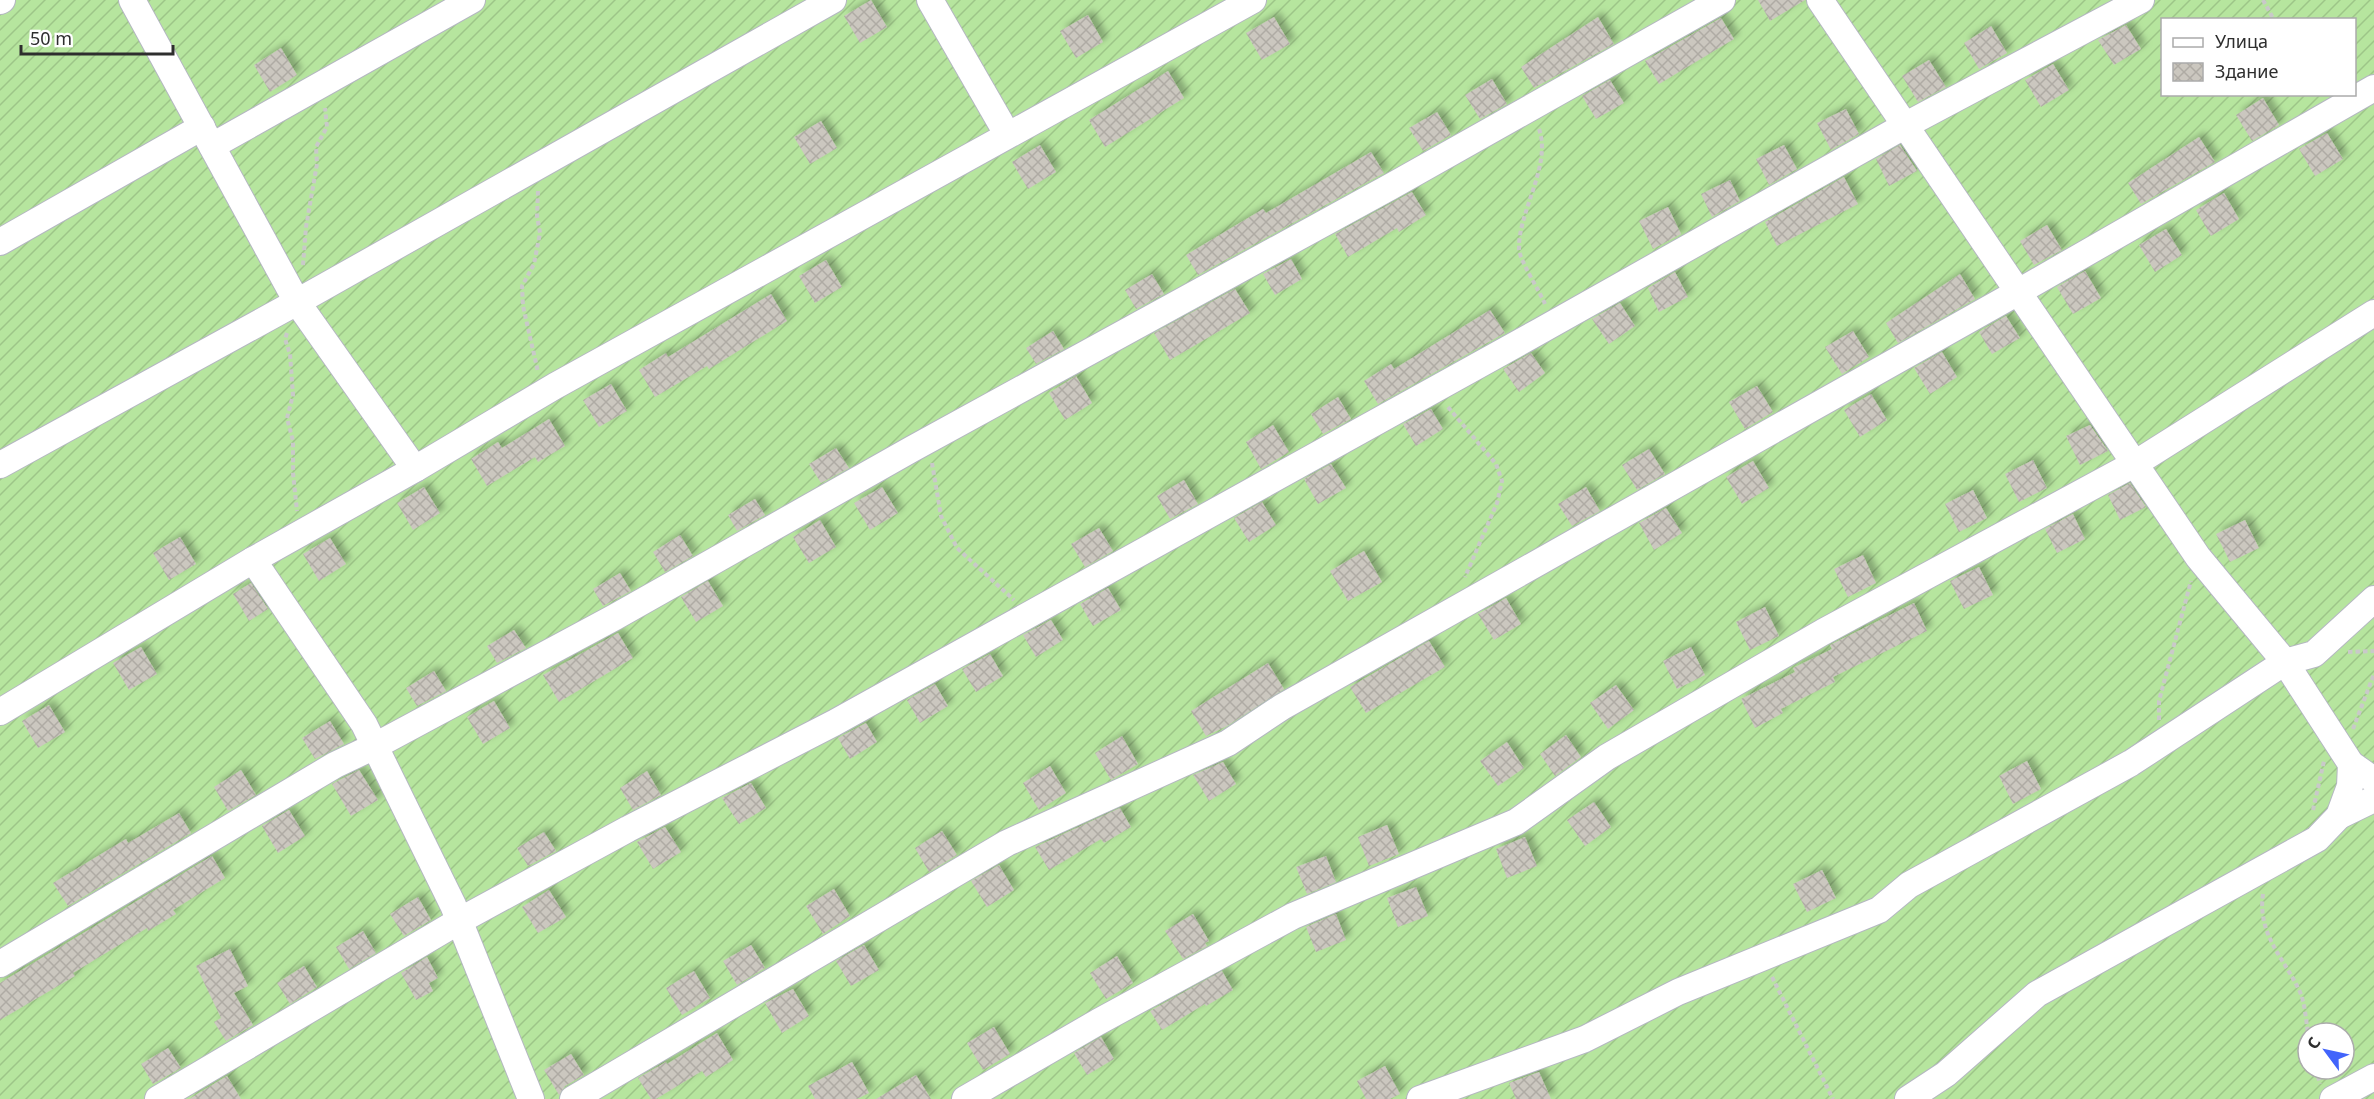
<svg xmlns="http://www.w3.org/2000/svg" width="2374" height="1099" font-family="'Noto Sans',sans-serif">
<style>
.garden{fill:url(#garden-furrows);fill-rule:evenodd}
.building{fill:url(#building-cross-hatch);filter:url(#shadow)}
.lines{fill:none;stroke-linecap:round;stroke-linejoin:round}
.minor-casing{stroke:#b4b7c1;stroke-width:28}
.path{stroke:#c9c9c9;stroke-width:4;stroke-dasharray:4.5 3;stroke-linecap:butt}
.minor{stroke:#fff;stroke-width:26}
</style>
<defs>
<pattern id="garden-furrows" width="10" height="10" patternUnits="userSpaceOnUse" patternTransform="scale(1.5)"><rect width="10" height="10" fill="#b6e59e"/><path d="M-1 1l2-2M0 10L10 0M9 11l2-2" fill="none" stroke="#9dc588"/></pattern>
<pattern id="building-cross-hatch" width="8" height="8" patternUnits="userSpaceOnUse" patternTransform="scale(1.5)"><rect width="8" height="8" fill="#cbc7bf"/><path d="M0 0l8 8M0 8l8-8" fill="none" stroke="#afaba4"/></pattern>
<filter id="shadow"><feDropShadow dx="5.5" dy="-5.5" stdDeviation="3" flood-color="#0004"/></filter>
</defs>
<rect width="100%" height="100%" fill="#efe9e1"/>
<path class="garden" d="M 0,0 L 2374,0 L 2374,1099 L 0,1099 ZM 2162,20 L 2354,20 L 2354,94 L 2162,94 ZM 2308,1033 L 2344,1033 L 2344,1069 L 2308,1069 Z"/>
<g class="building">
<path d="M 871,0 L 887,27 L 860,43 L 844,16 Z"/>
<path d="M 1758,0 L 1805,0 L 1770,21 Z"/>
<path d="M 1088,15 L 1103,42 L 1076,58 L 1060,31 Z"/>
<path d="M 1274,17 L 1290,44 L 1262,60 L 1246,33 Z"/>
<path d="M 1598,17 L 1614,44 L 1534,88 L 1521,67 Z"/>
<path d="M 1721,18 L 1734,39 L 1659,84 L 1645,61 Z"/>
<path d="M 2126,25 L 2141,49 L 2114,65 L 2098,40 Z"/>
<path d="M 1991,26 L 2007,53 L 1979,69 L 1964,43 Z"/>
<path d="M 281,48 L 297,75 L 270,92 L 254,65 Z"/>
<path d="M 1929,60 L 1946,87 L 1918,102 L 1902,76 Z"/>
<path d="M 2053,64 L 2069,90 L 2041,107 L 2025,80 Z"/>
<path d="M 1168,71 L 1184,98 L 1105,147 L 1089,120 Z"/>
<path d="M 1492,79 L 1507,104 L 1480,119 L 1465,95 Z"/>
<path d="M 1610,80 L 1624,103 L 1596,119 L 1582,96 Z"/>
<path d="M 2263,98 L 2279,125 L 2252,141 L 2236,115 Z"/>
<path d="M 1846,109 L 1859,134 L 1831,150 L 1817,123 Z"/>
<path d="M 1437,112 L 1451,135 L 1423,151 L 1409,128 Z"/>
<path d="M 821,121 L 837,148 L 810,164 L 794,137 Z"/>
<path d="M 2327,133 L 2343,159 L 2315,176 L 2299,149 Z"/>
<path d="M 2199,137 L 2215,162 L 2141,204 L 2128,183 Z"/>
<path d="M 1040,145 L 1056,172 L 1028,189 L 1012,162 Z"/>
<path d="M 1784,145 L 1797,169 L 1769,185 L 1756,159 Z"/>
<path d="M 1900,145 L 1917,171 L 1889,186 L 1876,159 Z"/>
<path d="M 1371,152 L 1384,173 L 1198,275 L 1186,255 L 1263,209 L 1266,213 Z"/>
<path d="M 1844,177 L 1858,204 L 1777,246 L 1765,222 Z"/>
<path d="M 1730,180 L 1740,201 L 1712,217 L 1701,194 Z"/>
<path d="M 1412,192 L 1426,215 L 1399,232 L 1397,228 L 1348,257 L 1335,234 Z"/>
<path d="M 2224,193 L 2239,219 L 2211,236 L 2196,210 Z"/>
<path d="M 1668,207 L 1681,234 L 1653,249 L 1639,221 Z"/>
<path d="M 2047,225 L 2062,250 L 2034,265 L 2020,241 Z"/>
<path d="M 2166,229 L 2182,255 L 2155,272 L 2139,245 Z"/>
<path d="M 1291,259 L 1302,279 L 1275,295 L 1263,274 Z"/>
<path d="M 826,260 L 842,287 L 815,303 L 799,276 Z"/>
<path d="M 2085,271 L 2101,298 L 2073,314 L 2057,287 Z"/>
<path d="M 1675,272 L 1688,297 L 1659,312 L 1648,288 Z"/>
<path d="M 1152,274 L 1164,294 L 1136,309 L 1125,290 Z"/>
<path d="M 1960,274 L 1975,299 L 1898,343 L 1886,323 Z"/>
<path d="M 1235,289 L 1250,313 L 1170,360 L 1154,333 Z"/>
<path d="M 771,294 L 787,321 L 709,369 L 707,366 L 655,397 L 639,370 L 666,353 L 668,357 Z"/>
<path d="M 1620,303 L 1635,326 L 1609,344 L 1592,319 Z"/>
<path d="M 1490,310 L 1505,333 L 1378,404 L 1364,381 L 1391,364 L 1394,369 Z"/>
<path d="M 2006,316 L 2020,338 L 1992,354 L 1979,332 Z"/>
<path d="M 1053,331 L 1064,349 L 1036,364 L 1026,348 Z"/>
<path d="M 1853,331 L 1869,357 L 1842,374 L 1825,347 Z"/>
<path d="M 1942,352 L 1957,377 L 1930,394 L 1914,368 Z"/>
<path d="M 1531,353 L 1545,373 L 1519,392 L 1503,369 Z"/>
<path d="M 1076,376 L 1092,403 L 1065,420 L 1049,393 Z"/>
<path d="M 611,384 L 627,411 L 599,427 L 583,400 Z"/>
<path d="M 1757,386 L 1773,412 L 1745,429 L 1729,402 Z"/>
<path d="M 1871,394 L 1887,420 L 1860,437 L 1844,410 Z"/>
<path d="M 1338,397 L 1351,419 L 1323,434 L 1311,414 Z"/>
<path d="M 1431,409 L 1443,429 L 1416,446 L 1403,424 Z"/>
<path d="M 549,419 L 565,446 L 538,462 L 535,457 L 487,486 L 471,459 L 498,442 L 502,448 Z"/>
<path d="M 1273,425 L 1289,452 L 1261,469 L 1246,442 Z"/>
<path d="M 2090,425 L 2108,451 L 2080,465 L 2066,436 Z"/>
<path d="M 836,448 L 849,468 L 821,483 L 809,464 Z"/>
<path d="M 1649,449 L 1665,474 L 1637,490 L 1622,465 Z"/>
<path d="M 2033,460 L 2047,488 L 2019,502 L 2005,474 Z"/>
<path d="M 1753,461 L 1769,488 L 1742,504 L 1726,477 Z"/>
<path d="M 1331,464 L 1346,488 L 1318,504 L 1304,479 Z"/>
<path d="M 1184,480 L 1198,504 L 1170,519 L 1157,496 Z"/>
<path d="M 2130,483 L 2146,507 L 2120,520 L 2108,495 Z"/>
<path d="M 424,487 L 440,513 L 413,530 L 397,503 Z"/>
<path d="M 882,487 L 898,513 L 870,530 L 854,503 Z"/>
<path d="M 1586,487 L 1600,511 L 1572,526 L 1558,504 Z"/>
<path d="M 1973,490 L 1987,518 L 1959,532 L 1945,504 Z"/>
<path d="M 755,499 L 765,515 L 737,531 L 728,515 Z"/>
<path d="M 1262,502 L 1276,525 L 1249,542 L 1234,518 Z"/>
<path d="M 1666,508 L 1682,533 L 1654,550 L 1639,523 Z"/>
<path d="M 2073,514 L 2085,539 L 2057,553 L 2045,529 Z"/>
<path d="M 820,520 L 836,547 L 809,563 L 793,537 Z"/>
<path d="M 2245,520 L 2259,548 L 2230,562 L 2216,534 Z"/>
<path d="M 1099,528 L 1113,551 L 1085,567 L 1071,544 Z"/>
<path d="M 680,535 L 693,556 L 665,572 L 653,552 Z"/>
<path d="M 180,537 L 196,564 L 169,580 L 153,553 Z"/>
<path d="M 330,538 L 346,564 L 319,581 L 303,554 Z"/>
<path d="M 1364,551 L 1382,582 L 1348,601 L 1330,571 Z"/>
<path d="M 1863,555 L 1876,583 L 1848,597 L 1834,569 Z"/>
<path d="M 1979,567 L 1993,595 L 1964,609 L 1950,581 Z"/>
<path d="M 620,573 L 631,591 L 603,606 L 593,589 Z"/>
<path d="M 708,581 L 723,606 L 696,622 L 681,597 Z"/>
<path d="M 251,583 L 268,609 L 249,621 L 233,594 Z"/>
<path d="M 1108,588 L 1121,610 L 1093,626 L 1080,604 Z"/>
<path d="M 1506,598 L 1521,624 L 1494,640 L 1478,614 Z"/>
<path d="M 1914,603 L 1927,631 L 1833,677 L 1835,682 L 1781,709 L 1783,713 L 1755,728 L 1741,699 L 1795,672 L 1793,668 L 1832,649 L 1830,645 Z"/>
<path d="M 1765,607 L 1779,636 L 1750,650 L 1736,622 Z"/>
<path d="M 1051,620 L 1063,640 L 1036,657 L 1023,635 Z"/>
<path d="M 514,630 L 526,648 L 497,663 L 487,646 Z"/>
<path d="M 618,633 L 633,658 L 559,702 L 543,675 Z"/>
<path d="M 1429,641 L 1445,667 L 1366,713 L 1350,687 Z"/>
<path d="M 141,647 L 157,674 L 129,690 L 113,663 Z"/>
<path d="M 1691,647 L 1705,675 L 1677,689 L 1663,661 Z"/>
<path d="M 990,654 L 1003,676 L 976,692 L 962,669 Z"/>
<path d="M 1268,663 L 1284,689 L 1227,726 L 1206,736 L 1191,711 Z"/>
<path d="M 434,671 L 446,691 L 417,706 L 406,688 Z"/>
<path d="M 935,684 L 948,706 L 920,723 L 907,700 Z"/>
<path d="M 1616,685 L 1634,710 L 1608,729 L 1590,703 Z"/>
<path d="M 494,701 L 510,728 L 483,744 L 467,717 Z"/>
<path d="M 49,705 L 65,732 L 38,748 L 22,721 Z"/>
<path d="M 330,721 L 344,744 L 315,759 L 302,738 Z"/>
<path d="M 866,723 L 877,742 L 850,759 L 838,738 Z"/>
<path d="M 1566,735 L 1581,757 L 1555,776 L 1540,754 Z"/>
<path d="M 1122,736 L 1138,764 L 1111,780 L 1095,753 Z"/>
<path d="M 1507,742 L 1524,768 L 1498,786 L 1480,761 Z"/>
<path d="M 2027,761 L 2041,789 L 2013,804 L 1999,776 Z"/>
<path d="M 1223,762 L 1236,784 L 1209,801 L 1193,775 Z"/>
<path d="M 1050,766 L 1066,793 L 1039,810 L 1023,783 Z"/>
<path d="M 241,770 L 256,795 L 228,811 L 214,787 Z"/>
<path d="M 359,770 L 378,800 L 351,816 L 332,784 Z"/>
<path d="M 647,771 L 661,795 L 633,810 L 620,788 Z"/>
<path d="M 751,783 L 766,808 L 739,824 L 722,798 Z"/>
<path d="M 1594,802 L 1611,827 L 1585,846 L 1567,820 Z"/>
<path d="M 1120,808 L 1131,827 L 1104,843 L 1101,839 L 1049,870 L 1035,847 Z"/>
<path d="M 289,810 L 305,836 L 278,853 L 262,826 Z"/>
<path d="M 179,813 L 191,833 L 68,906 L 53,883 L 126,839 L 128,843 Z"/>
<path d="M 1387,825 L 1399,854 L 1369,866 L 1358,837 Z"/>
<path d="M 665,827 L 681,852 L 653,869 L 637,842 Z"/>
<path d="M 942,831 L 957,855 L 929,872 L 915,848 Z"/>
<path d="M 544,832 L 556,851 L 528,866 L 517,848 Z"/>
<path d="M 1525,837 L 1537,866 L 1507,878 L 1496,849 Z"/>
<path d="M 212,856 L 225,878 L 173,910 L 176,914 L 148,931 L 147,928 L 73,973 L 75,976 L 0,1020 L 0,983 Z"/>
<path d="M 1326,856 L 1336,882 L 1307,894 L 1296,867 Z"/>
<path d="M 999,865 L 1014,890 L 987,907 L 971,881 Z"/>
<path d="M 1822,870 L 1836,898 L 1807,912 L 1793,884 Z"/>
<path d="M 1416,887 L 1428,916 L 1398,927 L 1387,898 Z"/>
<path d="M 834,889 L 850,916 L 823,934 L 806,906 Z"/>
<path d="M 549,890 L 566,917 L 538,933 L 522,907 Z"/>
<path d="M 418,897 L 431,920 L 404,936 L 390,914 Z"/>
<path d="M 1193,914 L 1209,941 L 1205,943 L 1207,946 L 1183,959 L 1165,931 Z"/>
<path d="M 1336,914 L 1346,940 L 1316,952 L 1306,927 Z"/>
<path d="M 363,931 L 376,953 L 349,969 L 336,947 Z"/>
<path d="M 751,945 L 765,968 L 737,985 L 723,961 Z"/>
<path d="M 864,945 L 879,970 L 851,986 L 836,961 Z"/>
<path d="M 230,949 L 248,986 L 234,993 L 253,1025 L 226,1041 L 214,1022 L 221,1018 L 196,966 Z"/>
<path d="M 1117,956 L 1133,983 L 1106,999 L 1090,973 Z"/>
<path d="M 427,957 L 438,978 L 429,983 L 433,991 L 416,1000 L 401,973 Z"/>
<path d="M 304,966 L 317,987 L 290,1004 L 277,983 Z"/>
<path d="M 694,971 L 710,998 L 682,1015 L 666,988 Z"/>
<path d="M 1222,971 L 1233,990 L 1206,1006 L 1205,1004 L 1162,1030 L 1150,1011 Z"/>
<path d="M 793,989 L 809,1016 L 782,1033 L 765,1003 Z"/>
<path d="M 994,1027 L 1010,1054 L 983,1070 L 967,1043 Z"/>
<path d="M 717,1033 L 733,1060 L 706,1077 L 702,1071 L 656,1099 L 651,1099 L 638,1078 L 666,1062 L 667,1064 Z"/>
<path d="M 1101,1037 L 1114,1059 L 1087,1075 L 1074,1053 Z"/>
<path d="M 168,1048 L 181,1068 L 153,1084 L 141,1064 Z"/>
<path d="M 571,1054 L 584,1075 L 565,1086 L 559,1095 L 544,1070 Z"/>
<path d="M 852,1062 L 869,1093 L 857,1099 L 815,1099 L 808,1086 Z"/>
<path d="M 1385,1066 L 1400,1094 L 1390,1099 L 1366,1099 L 1357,1081 Z"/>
<path d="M 1539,1072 L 1551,1099 L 1516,1099 L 1509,1083 Z"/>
<path d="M 916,1075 L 931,1099 L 876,1099 Z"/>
<path d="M 227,1076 L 241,1099 L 189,1099 Z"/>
</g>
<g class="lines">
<defs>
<g id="minor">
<path d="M 132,0 L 297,302 L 415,469"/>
<path d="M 930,0 L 1007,134"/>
<path d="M 1820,0 L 2198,557 L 2285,662 L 2351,764 L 2350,786 L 2339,816 L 2317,839 L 2037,994 L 1946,1074 L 1908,1099"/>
<path d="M 0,1 L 2,0"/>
<path d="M 212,146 L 472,0"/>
<path d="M 0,242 L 202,127"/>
<path d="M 0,465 L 297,302 L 833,0"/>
<path d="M 253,560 L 364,724 L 453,905 L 531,1099"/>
<path d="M 0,712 L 253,560 L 415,469 L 555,386 L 1253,0"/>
<path d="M 2351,764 L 2374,780"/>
<path d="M 2339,816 L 2374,799"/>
<path d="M 0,964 L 335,765 L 375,746 L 615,617 L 912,449 L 1390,187 L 1722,0"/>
<path d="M 158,1099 L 459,921 L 628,829 L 834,723 L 1540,331 L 1906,125 L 2141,0"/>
<path d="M 573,1099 L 1007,843 L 1228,743 L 1282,707 L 2020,291 L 2374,88"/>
<path d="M 965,1099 L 1098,1022 L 1293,916 L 1516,822 L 1607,757 L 1823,632 L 2136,463 L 2374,313"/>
<path d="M 1420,1099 L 1585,1039 L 1678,992 L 1879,910 L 1909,885 L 2131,763 L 2285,662 L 2314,654 L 2374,599"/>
<path d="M 2333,1099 L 2374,1077"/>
</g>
</defs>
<use href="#minor" class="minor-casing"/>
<g class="path">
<path d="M 2263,0 L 2274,20"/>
<path d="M 1539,129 C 1552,165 1518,212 1519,249 C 1519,259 1540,292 1545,304"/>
<path d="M 538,191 L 537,216 L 540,233 L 534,264 L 522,286 L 523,306 L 538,372"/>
<path d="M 303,265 L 306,227 L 317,164 L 316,147 L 327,127 L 325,108"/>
<path d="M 287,333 L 285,339 L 290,354 L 293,395 L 287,418 L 293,441 L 293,473 L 297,511"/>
<path d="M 1448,407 L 1496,464 L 1502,481 L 1497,503 L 1465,577"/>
<path d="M 932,463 L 941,516 L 957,548 L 1014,600"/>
<path d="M 2348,652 L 2374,651"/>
<path d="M 2159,720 L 2159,701 L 2191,581"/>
<path d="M 2353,729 L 2374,674"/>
<path d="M 2313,810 L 2324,761"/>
<path d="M 2263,894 C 2257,935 2285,959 2300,992 C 2305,1004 2306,1020 2308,1033"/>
<path d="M 1772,977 L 1833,1099"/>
<path d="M 2316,1069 L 2320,1084"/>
</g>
<use href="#minor" class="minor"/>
</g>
<rect x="2161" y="18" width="195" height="78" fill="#ffffff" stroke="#ababab" stroke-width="1.5"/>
<rect x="2173" y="38" width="30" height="9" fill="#ffffff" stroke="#ababab" stroke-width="1.5"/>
<text x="2215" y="48" font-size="18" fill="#2e2e2e">Улица</text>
<rect x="2173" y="63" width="30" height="18" fill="url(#building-cross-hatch)" stroke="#ababab" stroke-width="1.5"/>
<text x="2215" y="78" font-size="18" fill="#2e2e2e">Здание</text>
<g transform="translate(2326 1051) rotate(303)"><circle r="28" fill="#ffffff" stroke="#ababab" stroke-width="1.5"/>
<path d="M0-4.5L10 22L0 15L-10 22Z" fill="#4264fb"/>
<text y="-9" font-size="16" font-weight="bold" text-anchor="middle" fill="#2e2e2e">С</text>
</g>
<path d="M21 45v9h152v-9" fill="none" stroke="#2e2e2e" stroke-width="3"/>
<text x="30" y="45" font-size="18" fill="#2e2e2e" stroke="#ffffff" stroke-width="4.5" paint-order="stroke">50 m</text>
</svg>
